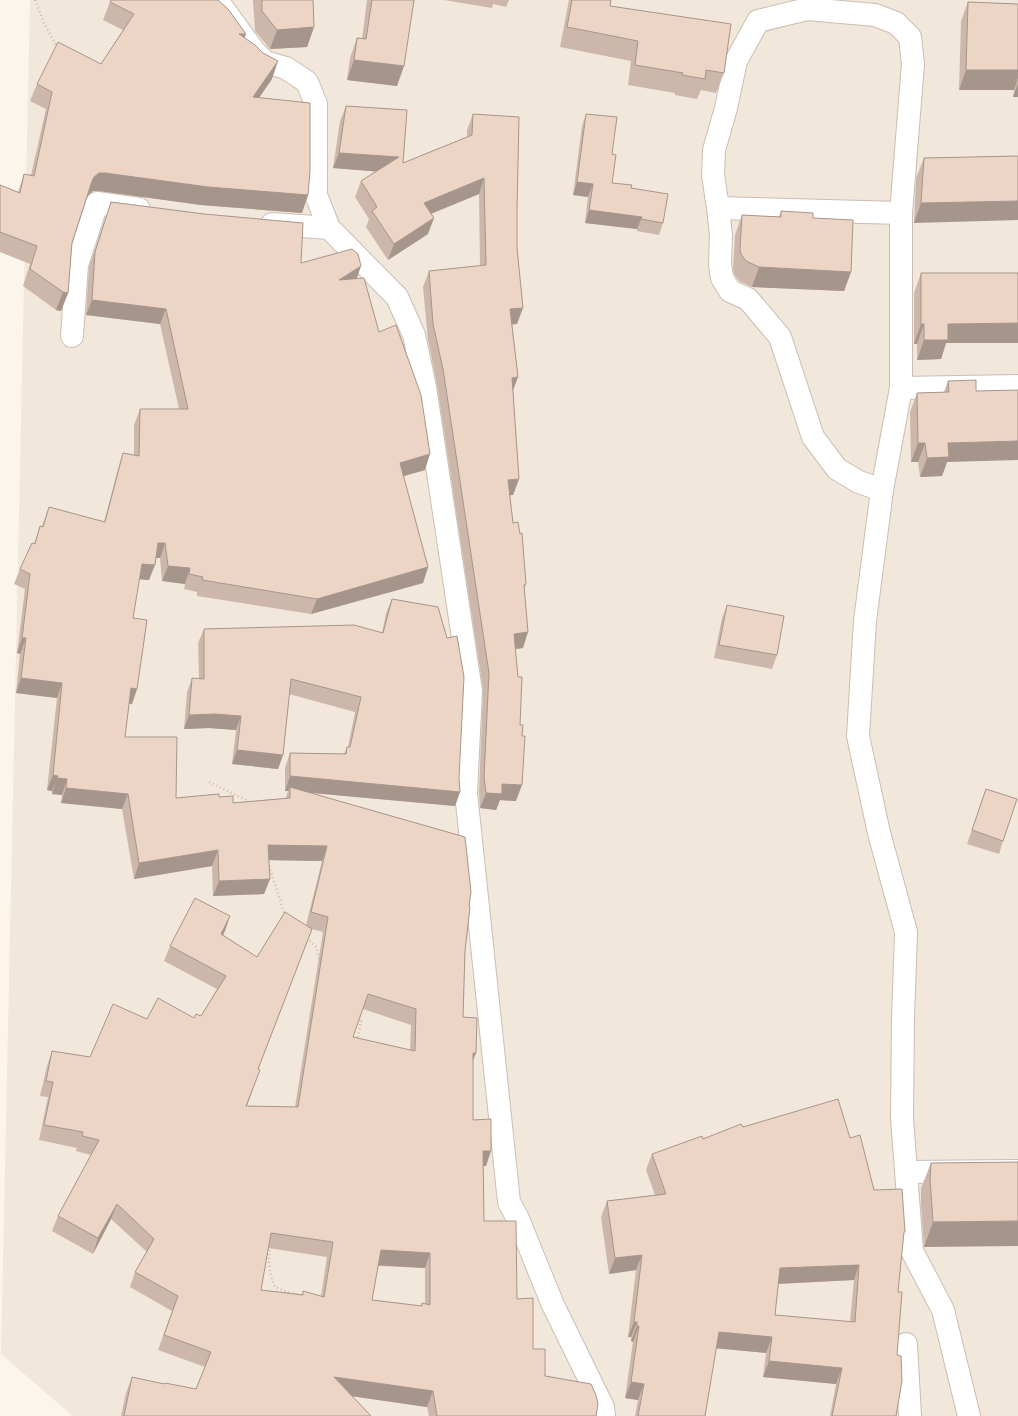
<svg xmlns="http://www.w3.org/2000/svg" width="1018" height="1416" font-family="'DM Sans',sans-serif">
<style>
.residential{fill:#f2e7db}
.lines{fill:none;stroke-linecap:round;stroke-linejoin:round}
.minor-casing{stroke:#ccbdb2;stroke-width:24}
.path{stroke:#d2b8a9;stroke-width:2.5;stroke-dasharray:1 3;stroke-linecap:butt}
.minor{stroke:#fff;stroke-width:22}
.wall{fill:#ccb7aa;fill-rule:evenodd}
.shaded-wall{fill:#a6958b}
.building{fill:#edd5c6;stroke:#a6958b;fill-rule:evenodd}
</style>
<rect width="100%" height="100%" fill="#fbf5ec"/>
<path class="residential" d="M 30,0 L 1018,0 L 1018,1416 L 73,1416 L 1,1354 Z"/>
<g class="lines">
<defs>
<g id="minor">
<path d="M 217,0 L 254,51 L 265,62 L 286,68 L 307,82 L 316,104 L 316,195 L 329,228 L 397,297 L 414,335 L 425,387 L 471,691 L 466,793 L 509,1202 L 518,1219 L 553,1305 L 603,1407 L 604,1416"/>
<path d="M 808,0 L 807,9 L 758,21 L 736,61 L 726,108 L 714,150 L 713,175 L 718,208 L 721,235 L 720,265 L 722,278 L 730,291 L 748,299 L 780,337 L 813,437 L 837,469 L 859,482 L 882,490 L 865,621 L 858,736 L 879,833 L 906,932 L 903,1018 L 902,1118 L 912,1251 L 943,1310 L 969,1416"/>
<path d="M 807,9 L 875,15 L 896,23 L 910,37 L 913,64 L 901,213 L 901,388 L 882,490"/>
<path d="M 718,208 L 901,213"/>
<path d="M 272,224 L 329,228"/>
<path d="M 72,336 L 77,265 L 97,203 L 139,209"/>
<path d="M 901,388 L 1018,386"/>
<path d="M 907,1172 L 1018,1171"/>
<path d="M 906,1344 L 910,1416"/>
</g>
</defs>
<use href="#minor" class="minor-casing"/>
<g class="path">
<path d="M 35,0 L 44,23 L 57,47"/>
<path d="M 209,782 L 246,800 L 250,803"/>
<path d="M 268,862 L 285,916"/>
<path d="M 307,938 L 317,948 L 319,960"/>
<path d="M 357,1041 L 361,1021 L 358,1017"/>
<path d="M 270,1246 C 268,1262 269,1273 275,1287 L 293,1294"/>
</g>
<use href="#minor" class="minor"/>
</g>
<g class="wall">
<path d="M 253,0 L 313,0 L 314,27 L 307,47 L 270,49 L 255,31 Z"/>
<path d="M 367,0 L 414,0 L 397,86 L 347,80 L 350,58 L 357,38 L 362,39 Z"/>
<path d="M 444,0 L 509,0 L 506,7 L 493,4 L 492,8 Z"/>
<path d="M 569,0 L 611,0 L 610,6 L 724,73 L 716,93 L 701,90 L 697,99 L 675,95 L 675,93 L 628,85 L 631,61 L 560,47 Z"/>
<path d="M 110,2 L 244,38 L 272,79 L 259,98 L 308,195 L 302,213 L 201,205 L 99,191 L 93,191 L 88,195 L 87,196 L 72,243 L 68,293 L 61,311 L 56,310 L 23,286 L 30,264 L 0,252 L 0,185 L 18,192 L 24,174 L 31,175 L 46,109 L 30,101 L 37,84 L 101,64 L 123,30 L 103,20 Z"/>
<path d="M 968,2 L 1018,4 L 1018,97 L 1013,97 L 1014,90 L 959,90 L 961,21 Z"/>
<path d="M 346,106 L 403,163 L 467,137 L 467,130 L 473,114 L 517,209 L 517,324 L 512,324 L 518,377 L 513,390 L 519,479 L 513,495 L 510,495 L 513,523 L 526,584 L 524,590 L 523,648 L 515,649 L 516,801 L 500,800 L 496,810 L 480,808 L 479,793 L 483,689 L 437,385 L 428,340 L 423,287 L 429,271 L 480,266 L 479,194 L 431,214 L 428,234 L 388,260 L 366,227 L 369,219 L 355,197 L 361,181 L 376,171 L 333,168 L 340,121 Z"/>
<path d="M 586,114 L 612,154 L 612,183 L 631,188 L 663,223 L 659,235 L 637,231 L 637,229 L 585,223 L 588,197 L 573,195 L 582,126 Z"/>
<path d="M 1018,156 L 914,223 L 916,178 L 924,158 Z"/>
<path d="M 111,202 L 301,263 L 357,279 L 379,332 L 425,470 L 403,476 L 428,567 L 423,583 L 311,614 L 197,596 L 197,592 L 184,589 L 185,584 L 162,581 L 160,558 L 156,558 L 149,580 L 139,579 L 133,618 L 137,689 L 132,704 L 129,704 L 125,737 L 176,798 L 219,797 L 233,803 L 286,798 L 288,791 L 285,791 L 285,768 L 290,753 L 344,754 L 347,747 L 348,747 L 355,712 L 289,694 L 283,755 L 278,769 L 232,764 L 236,730 L 209,728 L 184,729 L 187,692 L 192,678 L 199,678 L 198,643 L 204,629 L 382,633 L 386,613 L 392,599 L 459,778 L 460,792 L 455,806 L 313,793 L 469,906 L 465,951 L 463,1017 L 473,1060 L 473,1120 L 486,1166 L 483,1166 L 484,1221 L 517,1299 L 533,1349 L 545,1376 L 596,1416 L 429,1416 L 427,1407 L 352,1396 L 371,1416 L 121,1416 L 126,1393 L 132,1377 L 164,1384 L 196,1389 L 205,1367 L 158,1350 L 172,1311 L 130,1287 L 135,1272 L 147,1252 L 111,1219 L 93,1254 L 52,1231 L 58,1216 L 91,1155 L 76,1151 L 77,1148 L 39,1140 L 48,1097 L 40,1096 L 47,1066 L 52,1051 L 90,1057 L 147,1019 L 194,1018 L 201,1016 L 217,989 L 164,961 L 170,946 L 225,931 L 223,935 L 257,957 L 306,925 L 322,861 L 269,860 L 270,879 L 264,894 L 213,896 L 212,866 L 134,879 L 122,809 L 61,803 L 62,795 L 52,794 L 52,791 L 47,790 L 57,698 L 16,693 L 20,654 L 17,653 L 25,589 L 14,584 L 20,569 L 34,544 L 40,526 L 42,526 L 49,507 L 104,522 L 118,469 L 123,453 L 134,455 L 134,425 L 140,409 L 179,409 L 160,324 L 86,315 L 89,267 ZM 312,929 L 323,932 L 295,1107 L 247,1106 L 260,1070 L 258,1070 ZM 363,1009 L 411,1025 L 410,1050 L 353,1037 ZM 268,1248 L 327,1257 L 321,1296 L 261,1290 ZM 378,1266 L 425,1268 L 425,1304 L 422,1303 L 421,1306 L 372,1300 Z"/>
<path d="M 781,211 L 813,218 L 851,272 L 844,291 L 752,287 L 739,281 L 734,274 L 733,269 L 735,235 L 742,215 L 779,217 Z"/>
<path d="M 921,273 L 946,343 L 941,359 L 917,360 L 917,344 L 914,344 L 914,293 Z"/>
<path d="M 948,381 L 976,391 L 947,462 L 942,476 L 920,477 L 918,462 L 911,462 L 910,412 L 917,393 L 944,392 Z"/>
<path d="M 727,605 L 777,655 L 772,669 L 714,658 L 722,618 Z"/>
<path d="M 986,789 L 1003,841 L 999,854 L 967,844 Z"/>
<path d="M 743,1127 L 850,1138 L 874,1190 L 903,1236 L 898,1292 L 896,1416 L 830,1416 L 836,1384 L 763,1377 L 766,1353 L 716,1348 L 705,1416 L 635,1416 L 638,1400 L 625,1398 L 633,1342 L 631,1341 L 631,1337 L 628,1337 L 636,1270 L 609,1274 L 601,1217 L 607,1201 L 655,1195 L 646,1170 L 652,1154 L 703,1139 ZM 854,1280 L 850,1322 L 775,1315 L 778,1284 Z"/>
<path d="M 1018,1162 L 924,1247 L 921,1204 L 921,1188 L 931,1163 Z"/>
</g>
<g class="shaded-wall">
<path d="M 314,27 L 307,47 L 270,49 L 277,30 Z"/>
<path d="M 239,34 L 246,34 L 239,52 Z"/>
<path d="M 354,60 L 404,66 L 397,86 L 347,80 Z"/>
<path d="M 278,61 L 272,79 L 247,115 L 253,97 Z"/>
<path d="M 966,70 L 1018,70 L 1018,78 L 1014,90 L 959,90 Z"/>
<path d="M 1018,83 L 1018,97 L 1013,97 Z"/>
<path d="M 339,153 L 399,157 L 393,173 L 333,168 Z"/>
<path d="M 99,173 L 105,173 L 308,195 L 302,213 L 201,205 L 99,191 L 93,191 L 88,195 L 85,199 L 92,181 L 94,177 Z"/>
<path d="M 484,178 L 479,194 L 418,219 L 424,203 Z"/>
<path d="M 577,182 L 593,184 L 588,197 L 573,195 Z"/>
<path d="M 1018,201 L 1018,220 L 914,223 L 921,203 Z"/>
<path d="M 589,210 L 642,217 L 637,229 L 585,223 Z"/>
<path d="M 434,218 L 428,234 L 388,260 L 394,244 Z"/>
<path d="M 361,266 L 356,281 L 339,280 Z"/>
<path d="M 759,267 L 851,272 L 844,291 L 752,287 Z"/>
<path d="M 63,292 L 68,293 L 61,311 L 56,310 Z"/>
<path d="M 92,300 L 166,309 L 160,324 L 86,315 Z"/>
<path d="M 523,308 L 517,324 L 505,325 L 510,309 Z"/>
<path d="M 1018,323 L 1018,343 L 946,343 L 941,359 L 917,360 L 924,340 L 948,324 Z"/>
<path d="M 921,324 L 924,324 L 917,344 L 914,344 Z"/>
<path d="M 518,377 L 512,393 L 512,378 Z"/>
<path d="M 1018,441 L 1018,460 L 947,462 L 942,476 L 920,477 L 927,458 L 948,443 Z"/>
<path d="M 918,443 L 925,443 L 918,462 L 911,462 Z"/>
<path d="M 430,454 L 425,470 L 394,479 L 400,463 Z"/>
<path d="M 519,479 L 513,495 L 502,496 L 508,480 Z"/>
<path d="M 158,543 L 165,543 L 160,558 L 152,558 Z"/>
<path d="M 142,564 L 155,565 L 149,580 L 136,579 Z"/>
<path d="M 168,566 L 190,568 L 185,584 L 162,581 Z"/>
<path d="M 428,567 L 423,583 L 311,614 L 317,599 Z"/>
<path d="M 528,632 L 523,648 L 508,650 L 514,634 Z"/>
<path d="M 22,638 L 26,638 L 20,654 L 17,653 Z"/>
<path d="M 21,678 L 62,683 L 57,698 L 16,693 Z"/>
<path d="M 131,688 L 137,689 L 132,704 L 125,703 Z"/>
<path d="M 215,714 L 241,716 L 236,730 L 209,728 L 184,729 L 189,715 Z"/>
<path d="M 237,750 L 283,755 L 278,769 L 232,764 Z"/>
<path d="M 53,775 L 58,776 L 52,791 L 47,790 Z"/>
<path d="M 290,776 L 460,792 L 455,806 L 290,791 L 290,787 L 288,791 L 285,791 Z"/>
<path d="M 57,778 L 67,779 L 62,795 L 52,794 Z"/>
<path d="M 502,784 L 522,785 L 516,801 L 500,800 L 496,810 L 480,808 L 486,793 Z"/>
<path d="M 66,788 L 128,794 L 122,809 L 61,803 Z"/>
<path d="M 268,845 L 327,846 L 322,861 L 262,860 Z"/>
<path d="M 218,850 L 212,866 L 134,879 L 139,863 Z"/>
<path d="M 270,879 L 264,894 L 213,896 L 219,881 Z"/>
<path d="M 230,916 L 225,931 L 216,949 L 221,934 Z"/>
<path d="M 473,1053 L 476,1053 L 470,1068 Z"/>
<path d="M 483,1151 L 491,1151 L 486,1166 L 478,1166 Z"/>
<path d="M 117,1204 L 111,1219 L 93,1254 L 98,1238 Z"/>
<path d="M 1018,1221 L 1018,1246 L 924,1247 L 933,1222 Z"/>
<path d="M 381,1250 L 430,1253 L 425,1268 L 375,1265 Z"/>
<path d="M 642,1255 L 636,1270 L 609,1274 L 615,1258 Z"/>
<path d="M 859,1265 L 854,1280 L 774,1284 L 780,1268 Z"/>
<path d="M 634,1322 L 637,1322 L 631,1337 L 628,1337 Z"/>
<path d="M 637,1326 L 639,1326 L 633,1342 L 631,1341 Z"/>
<path d="M 719,1332 L 772,1337 L 766,1353 L 713,1348 Z"/>
<path d="M 769,1361 L 842,1368 L 836,1384 L 763,1377 Z"/>
<path d="M 334,1377 L 433,1391 L 427,1407 L 329,1393 Z"/>
<path d="M 631,1382 L 644,1384 L 638,1400 L 625,1398 Z"/>
</g>
<g class="building">
<path d="M 111,0 L 218,0 L 228,9 L 246,34 L 239,34 L 255,45 L 263,53 L 278,61 L 253,97 L 310,103 L 310,171 L 308,195 L 208,187 L 105,173 L 99,173 L 94,177 L 92,181 L 72,243 L 68,293 L 63,292 L 30,269 L 37,246 L 0,232 L 0,185 L 20,193 L 24,174 L 34,176 L 52,92 L 37,84 L 58,42 L 101,64 L 134,14 L 110,2 Z"/>
<path d="M 262,0 L 313,0 L 314,27 L 277,30 L 262,11 Z"/>
<path d="M 372,0 L 414,0 L 404,66 L 354,60 L 357,38 L 366,39 Z"/>
<path d="M 572,0 L 611,0 L 610,6 L 731,24 L 724,73 L 706,70 L 705,79 L 682,75 L 683,73 L 635,65 L 638,41 L 567,27 Z"/>
<path d="M 968,2 L 1018,4 L 1018,70 L 966,70 Z"/>
<path d="M 346,106 L 407,110 L 403,163 L 472,135 L 473,114 L 519,117 L 517,209 L 517,248 L 523,308 L 510,309 L 518,377 L 512,378 L 519,479 L 508,480 L 513,523 L 518,522 L 520,534 L 522,533 L 526,584 L 524,585 L 528,632 L 514,634 L 518,677 L 522,677 L 520,725 L 523,725 L 522,736 L 525,736 L 522,785 L 502,784 L 502,794 L 486,793 L 484,777 L 489,673 L 443,369 L 433,324 L 429,271 L 486,265 L 484,178 L 424,203 L 434,218 L 394,244 L 372,211 L 377,207 L 361,181 L 399,157 L 339,153 Z"/>
<path d="M 586,114 L 617,117 L 612,154 L 616,155 L 612,183 L 632,185 L 631,188 L 668,194 L 663,223 L 641,219 L 642,217 L 589,210 L 593,184 L 577,182 Z"/>
<path d="M 1018,156 L 1018,201 L 921,203 L 924,158 Z"/>
<path d="M 111,202 L 204,214 L 303,223 L 301,263 L 352,249 L 358,254 L 361,266 L 339,280 L 364,278 L 379,332 L 396,325 L 421,395 L 430,454 L 400,463 L 428,567 L 317,599 L 202,580 L 203,577 L 189,574 L 190,568 L 168,566 L 165,543 L 158,543 L 155,565 L 142,564 L 133,618 L 147,620 L 137,689 L 131,688 L 125,737 L 177,737 L 176,798 L 219,794 L 219,797 L 233,796 L 233,803 L 290,798 L 290,787 L 465,837 L 471,892 L 469,906 L 470,907 L 465,951 L 463,1017 L 477,1018 L 476,1053 L 473,1053 L 473,1120 L 491,1119 L 491,1151 L 483,1151 L 484,1221 L 516,1221 L 517,1299 L 533,1298 L 533,1349 L 545,1349 L 545,1376 L 591,1384 L 596,1395 L 598,1404 L 596,1416 L 437,1416 L 433,1391 L 334,1377 L 371,1416 L 124,1416 L 132,1377 L 164,1384 L 165,1383 L 196,1389 L 211,1352 L 164,1335 L 178,1296 L 135,1272 L 154,1239 L 117,1204 L 98,1238 L 58,1216 L 99,1140 L 82,1136 L 83,1132 L 44,1125 L 53,1082 L 46,1081 L 52,1051 L 90,1057 L 113,1004 L 147,1019 L 158,998 L 194,1018 L 196,1014 L 201,1016 L 226,976 L 170,946 L 195,898 L 230,916 L 221,934 L 257,957 L 285,912 L 312,929 L 258,1069 L 260,1070 L 246,1106 L 298,1107 L 328,917 L 311,912 L 327,846 L 268,845 L 270,879 L 219,881 L 218,850 L 139,863 L 128,794 L 66,788 L 67,779 L 57,778 L 58,776 L 53,775 L 62,683 L 21,678 L 26,638 L 22,638 L 30,574 L 20,569 L 32,543 L 35,544 L 40,526 L 43,527 L 49,507 L 105,522 L 123,453 L 139,456 L 140,409 L 188,409 L 166,309 L 92,300 L 95,252 ZM 368,994 L 416,1009 L 415,1051 L 353,1037 ZM 271,1233 L 333,1242 L 324,1297 L 303,1291 L 303,1295 L 261,1290 ZM 381,1250 L 430,1253 L 430,1305 L 422,1303 L 422,1306 L 372,1300 Z"/>
<path d="M 781,211 L 813,213 L 813,218 L 853,220 L 851,272 L 759,267 L 746,261 L 741,254 L 740,249 L 742,215 L 781,217 Z"/>
<path d="M 921,273 L 1018,273 L 1018,323 L 948,324 L 948,340 L 924,340 L 924,324 L 921,324 Z"/>
<path d="M 976,380 L 976,391 L 1018,390 L 1018,441 L 948,443 L 949,457 L 927,458 L 925,443 L 918,443 L 917,393 L 949,392 L 948,381 Z"/>
<path d="M 392,599 L 438,607 L 447,638 L 457,636 L 464,677 L 459,778 L 460,792 L 290,776 L 290,753 L 346,754 L 347,747 L 350,747 L 361,697 L 291,679 L 283,755 L 237,750 L 241,716 L 215,714 L 189,715 L 192,678 L 204,679 L 204,629 L 354,625 L 383,633 Z"/>
<path d="M 727,605 L 784,616 L 777,655 L 719,645 Z"/>
<path d="M 986,789 L 1017,799 L 1003,841 L 972,830 Z"/>
<path d="M 838,1099 L 850,1138 L 860,1135 L 874,1190 L 902,1189 L 905,1232 L 904,1232 L 898,1292 L 902,1292 L 897,1355 L 901,1356 L 902,1381 L 896,1416 L 832,1416 L 842,1368 L 769,1361 L 772,1337 L 719,1332 L 705,1416 L 638,1416 L 644,1384 L 631,1382 L 639,1326 L 637,1326 L 637,1322 L 634,1322 L 642,1255 L 615,1258 L 607,1201 L 666,1194 L 652,1154 L 702,1136 L 703,1139 L 741,1124 L 743,1127 ZM 859,1265 L 855,1322 L 775,1315 L 780,1268 Z"/>
<path d="M 1018,1162 L 1018,1221 L 933,1222 L 930,1179 L 931,1163 Z"/>
</g>
</svg>
